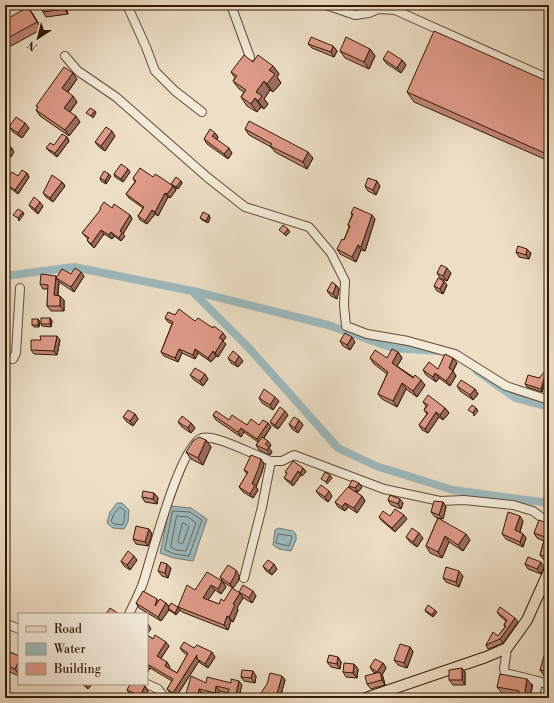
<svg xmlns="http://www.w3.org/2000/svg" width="554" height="703" font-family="'Libre Bodoni',serif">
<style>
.water{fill:#9dbabe;stroke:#727a73}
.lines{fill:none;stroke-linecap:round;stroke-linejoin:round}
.shore{stroke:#686a60;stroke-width:1}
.canal{stroke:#9dbabe;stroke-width:8}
.minor-casing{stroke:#614c33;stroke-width:10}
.major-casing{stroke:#321b02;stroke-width:12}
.minor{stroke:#f3ead9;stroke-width:8}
.major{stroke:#eddfc5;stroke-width:10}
.wall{fill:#c08476;stroke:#321b02}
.shaded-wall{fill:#9c6c60;stroke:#321b02}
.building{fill:#df9a89;stroke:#321b02}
</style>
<rect width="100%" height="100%" fill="#eddfc5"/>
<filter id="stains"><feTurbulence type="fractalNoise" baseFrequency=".005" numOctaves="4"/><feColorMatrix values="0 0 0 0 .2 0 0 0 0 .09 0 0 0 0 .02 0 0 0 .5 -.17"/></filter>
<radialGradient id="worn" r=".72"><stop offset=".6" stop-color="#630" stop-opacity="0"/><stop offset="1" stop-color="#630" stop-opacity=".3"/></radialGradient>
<g class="water">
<path d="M 117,503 L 122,503 L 129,510 L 128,522 L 124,529 L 113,528 L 107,523 L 110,512 Z"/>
<path d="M 170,506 L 191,508 L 207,519 L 193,561 L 174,558 L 160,553 Z"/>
<path d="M 278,528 L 293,531 L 296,534 L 296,540 L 291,551 L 279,549 L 273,545 L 275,530 Z"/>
</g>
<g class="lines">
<g class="shore">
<path d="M 120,507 L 125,511 L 124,521 L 122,525 L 114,524 L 111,521 L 114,514 Z"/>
<path d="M 173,511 L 190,512 L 202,520 L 189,556 L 175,554 L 165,550 Z"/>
<path d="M 177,516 L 188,517 L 196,523 L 186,551 L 176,550 L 171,547 Z"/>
<path d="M 183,523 L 189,526 L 183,543 L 181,544 L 178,542 Z"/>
<path d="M 279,534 L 292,536 L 289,546 L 276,543 Z"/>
</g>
<g class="canal">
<path d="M 5,276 L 74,267 L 192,291 L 248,347 L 338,448 L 376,466 L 453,490 L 549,503"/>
<path d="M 193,291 L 328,325 L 393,348 L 439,351"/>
<path d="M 477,371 L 515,398 L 549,407"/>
</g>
<defs>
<g id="minor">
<path d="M 127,5 L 146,47 L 155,71 L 175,91 L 202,112"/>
<path d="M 231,5 L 250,57"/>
<path d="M 326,5 L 355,15 L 369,13 L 378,9 L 395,10 L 549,79"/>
<path d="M 65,56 L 78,71 L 116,97 L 207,177 L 245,207 L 309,227 L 331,253 L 345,281 L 344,305 L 346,326 L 367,334 L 408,341 L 455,354 L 506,386 L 549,400"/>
<path d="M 5,359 L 13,359 L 16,353 L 20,288"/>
<path d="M 244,578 L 262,507 L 271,461 L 282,461 L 294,455 L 384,489 L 440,501 L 464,500 L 513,505 L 533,511 L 549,523"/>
<path d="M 129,614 C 134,604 139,594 143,583 C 151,559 180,444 202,438 C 216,434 256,456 271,461"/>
<path d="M 5,623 L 19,629"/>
<path d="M 507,648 L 504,669 L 505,673 L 538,681 L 549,685"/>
<path d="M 147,684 L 158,689 L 165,698"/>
<path d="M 535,698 L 538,681"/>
</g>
<path id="major" d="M 366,698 L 486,657 L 507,648 L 527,620 L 549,571"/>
</defs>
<use href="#minor" class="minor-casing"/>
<use href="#major" class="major-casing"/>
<use href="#minor" class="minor"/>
<use href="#major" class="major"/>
</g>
<g class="wall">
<path d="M 42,5 L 66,5 L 68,14 L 46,17 L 43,12 Z"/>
<path d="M 28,7 L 42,29 L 11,46 L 5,37 Z"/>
<path d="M 308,44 L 333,46 L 337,51 L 334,57 L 312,48 Z"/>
<path d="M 370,49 L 375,56 L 369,69 L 345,58 L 340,51 Z"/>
<path d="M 383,59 L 402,60 L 406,65 L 401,73 L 387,64 Z"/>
<path d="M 253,62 L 273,66 L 279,74 L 277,77 L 281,83 L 273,92 L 270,90 L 264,99 L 268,104 L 264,109 L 261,107 L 257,112 L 247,106 L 241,97 L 244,92 L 239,89 L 233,81 L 235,78 L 231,72 Z"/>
<path d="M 77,79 L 68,92 L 77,102 L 70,112 L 80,122 L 69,136 L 40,116 L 36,110 L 38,108 L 36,106 Z"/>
<path d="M 549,82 L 549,161 L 414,102 L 407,92 Z"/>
<path d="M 9,127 L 29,128 L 22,138 L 13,132 Z"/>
<path d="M 245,129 L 313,158 L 307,169 L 275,152 L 271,147 L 249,135 Z"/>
<path d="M 215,133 L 218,137 L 217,140 L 232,153 L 228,159 L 207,144 L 204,139 Z"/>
<path d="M 115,136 L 105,151 L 99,147 L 95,142 Z"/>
<path d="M 67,137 L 69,141 L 57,157 L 49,151 L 46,148 L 54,145 Z"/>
<path d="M 5,172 L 10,175 L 18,176 L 27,173 L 29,177 L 18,194 L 6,185 L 5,186 Z"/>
<path d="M 130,172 L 123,182 L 115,177 L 114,174 Z"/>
<path d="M 111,176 L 106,184 L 101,181 L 100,178 Z"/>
<path d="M 153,177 L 172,185 L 171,184 L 181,181 L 182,183 L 178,189 L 174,187 L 176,190 L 170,198 L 168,197 L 158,216 L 155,214 L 147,224 L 140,220 L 138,216 L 143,208 L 129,198 L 126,194 L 135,182 L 133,178 Z"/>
<path d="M 62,182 L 65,186 L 53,202 L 46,197 L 43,193 Z"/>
<path d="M 365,186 L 380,186 L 376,195 L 368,191 Z"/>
<path d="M 29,205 L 43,206 L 38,214 L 32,209 Z"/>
<path d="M 100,208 L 112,208 L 130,215 L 132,219 L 123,234 L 125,236 L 121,241 L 114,236 L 112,239 L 104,234 L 94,248 L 90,244 L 87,240 L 88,239 L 82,233 L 101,210 Z"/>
<path d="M 351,213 L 375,219 L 365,251 L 361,250 L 356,262 L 340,254 L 337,249 L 344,240 L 349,227 L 348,225 L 352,215 Z"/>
<path d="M 209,215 L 210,218 L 208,223 L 202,220 L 200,218 Z"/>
<path d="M 516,252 L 531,253 L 529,259 L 519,257 Z"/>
<path d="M 437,273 L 451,273 L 447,281 L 440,278 Z"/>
<path d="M 71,274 L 84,276 L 74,292 L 59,282 L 58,295 L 64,300 L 64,311 L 51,311 L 47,306 L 48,289 L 43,289 L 40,284 L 56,276 L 57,277 Z"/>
<path d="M 336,285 L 339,289 L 337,299 L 331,296 L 327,291 Z"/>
<path d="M 447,285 L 443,294 L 437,291 L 434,286 Z"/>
<path d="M 175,315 L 195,321 L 213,328 L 226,337 L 223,341 L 226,344 L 218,357 L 216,356 L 211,362 L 198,353 L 195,359 L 182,353 L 178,362 L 164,356 L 161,352 L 172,324 L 168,322 L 165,318 Z"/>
<path d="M 50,318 L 52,321 L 51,327 L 42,326 L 41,324 Z"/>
<path d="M 38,319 L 40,322 L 39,327 L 34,327 L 32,325 Z"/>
<path d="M 60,340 L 57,355 L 34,354 L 31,350 Z"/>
<path d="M 340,341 L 355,342 L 350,350 L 343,346 Z"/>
<path d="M 398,352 L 402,358 L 397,366 L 425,385 L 417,397 L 406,389 L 397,407 L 382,399 L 378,394 L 387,374 L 374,364 L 370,358 L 387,358 Z"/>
<path d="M 228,358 L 243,361 L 238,367 L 231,363 Z"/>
<path d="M 457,363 L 453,371 L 456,376 L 450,386 L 439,378 L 436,382 L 426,375 L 423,370 L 438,369 Z"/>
<path d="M 548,371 L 542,392 L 527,387 L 525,384 L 539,378 Z"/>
<path d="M 190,375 L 208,379 L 203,386 L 194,380 Z"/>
<path d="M 457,386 L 475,389 L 478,394 L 473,400 L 460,391 Z"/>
<path d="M 259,398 L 279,401 L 273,410 L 262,403 Z"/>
<path d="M 423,402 L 445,408 L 449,413 L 443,420 L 439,417 L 428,433 L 422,430 L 419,425 L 427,414 L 424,410 L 426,406 Z"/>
<path d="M 135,414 L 138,419 L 133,426 L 127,422 L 123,417 Z"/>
<path d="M 213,415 L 247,425 L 259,425 L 268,423 L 271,427 L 264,438 L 271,445 L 269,448 L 272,452 L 270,455 L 259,450 L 256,445 L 258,442 L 244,432 L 241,437 L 216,420 Z"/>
<path d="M 288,415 L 278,429 L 273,426 L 270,422 Z"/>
<path d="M 299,420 L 303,425 L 298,433 L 292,429 L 289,424 Z"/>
<path d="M 178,422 L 191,423 L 195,428 L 191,433 L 182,427 Z"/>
<path d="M 206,440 L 211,447 L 203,465 L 191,459 L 186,452 Z"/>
<path d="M 261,459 L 264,464 L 262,472 L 256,487 L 258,490 L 253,498 L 243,492 L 239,487 L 247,474 L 244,470 Z"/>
<path d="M 303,468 L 306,472 L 302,476 L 301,475 L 293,486 L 287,481 L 284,478 L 287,474 L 285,472 Z"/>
<path d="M 349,486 L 362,487 L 358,492 L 352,490 L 362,496 L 365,501 L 357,513 L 348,507 L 345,511 L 338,507 L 335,502 L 351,490 Z"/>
<path d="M 316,491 L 332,496 L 328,502 L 320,496 Z"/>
<path d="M 154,493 L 158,498 L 157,504 L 145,502 L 142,497 Z"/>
<path d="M 388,500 L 403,503 L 401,509 L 391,505 Z"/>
<path d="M 443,502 L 446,507 L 443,519 L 435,517 L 431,512 Z"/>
<path d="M 379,517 L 407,519 L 395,532 L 382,521 Z"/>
<path d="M 438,518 L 470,540 L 463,551 L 449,542 L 442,558 L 430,553 L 426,546 Z"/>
<path d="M 523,521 L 520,532 L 523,534 L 526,538 L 523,547 L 506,539 L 502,534 Z"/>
<path d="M 549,524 L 549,562 L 544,560 L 540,555 L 544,541 L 537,538 L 534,533 Z"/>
<path d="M 149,529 L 152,534 L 148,546 L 136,544 L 133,539 Z"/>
<path d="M 406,537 L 423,538 L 417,547 L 410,542 Z"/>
<path d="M 137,560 L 130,570 L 124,566 L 121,561 Z"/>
<path d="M 167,564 L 171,568 L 168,578 L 162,576 L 158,571 Z"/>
<path d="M 525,564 L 544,567 L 541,574 L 528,569 Z"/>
<path d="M 263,566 L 277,569 L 272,575 L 266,571 Z"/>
<path d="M 239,575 L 239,580 L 233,588 L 223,582 L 220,577 Z"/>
<path d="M 463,576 L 459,587 L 446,582 L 443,578 Z"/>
<path d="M 222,581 L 226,587 L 221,594 L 215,590 L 208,600 L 219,604 L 240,593 L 256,596 L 252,603 L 242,597 L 243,598 L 237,608 L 238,610 L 233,622 L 231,621 L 228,630 L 182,612 L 180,610 L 176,615 L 169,610 L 161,621 L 139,608 L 136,603 L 157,599 L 158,601 L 166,603 L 169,606 L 178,607 L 195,590 Z"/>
<path d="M 425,610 L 437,612 L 433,617 L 426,612 Z"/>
<path d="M 497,612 L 518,622 L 503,643 L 488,649 L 486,645 L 498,636 L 505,627 L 504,625 L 506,621 L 500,616 Z"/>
<path d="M 147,635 L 153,639 L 169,646 L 161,658 L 170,667 L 169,668 L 177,673 L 187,655 L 183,652 L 180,648 L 194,648 L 215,657 L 208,668 L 200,663 L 199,661 L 176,697 L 170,693 L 167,689 L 172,681 L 150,668 L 147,673 Z"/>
<path d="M 410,647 L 413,652 L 407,668 L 398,665 L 394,660 Z"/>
<path d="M 5,650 L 19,656 L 19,676 L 5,670 Z"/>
<path d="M 338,657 L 341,662 L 340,669 L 331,667 L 327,662 Z"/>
<path d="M 549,657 L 549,678 L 545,677 L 540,670 Z"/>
<path d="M 383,663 L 386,668 L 382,675 L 383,677 L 385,685 L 371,689 L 367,684 L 376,673 L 373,672 L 370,667 Z"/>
<path d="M 354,664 L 358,669 L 357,678 L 346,677 L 343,672 Z"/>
<path d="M 465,672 L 465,685 L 453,685 L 449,680 Z"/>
<path d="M 256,676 L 255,683 L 244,681 L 241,677 Z"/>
<path d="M 282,676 L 285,680 L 280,698 L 274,697 L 273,698 L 265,698 L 264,697 L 261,693 Z"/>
<path d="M 206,683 L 242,685 L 229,693 L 219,691 L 218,698 L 202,694 L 202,698 L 187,698 L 187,696 L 186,694 Z"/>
<path d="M 82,684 L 92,684 L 88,689 Z"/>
<path d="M 532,685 L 530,698 L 522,698 L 521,697 L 502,693 L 497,687 Z"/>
<path d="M 145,686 L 148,691 L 145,698 L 137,698 L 130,695 L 127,690 Z"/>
</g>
<g class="shaded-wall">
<path d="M 64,5 L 66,5 L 68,14 L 64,9 Z"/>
<path d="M 28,7 L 33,14 L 42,29 L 37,22 Z"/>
<path d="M 333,46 L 337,51 L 334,57 L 331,52 Z"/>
<path d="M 370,49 L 375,56 L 369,69 L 364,62 Z"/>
<path d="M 402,60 L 406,65 L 401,73 L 397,68 Z"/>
<path d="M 273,66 L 279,74 L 277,77 L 281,83 L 273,92 L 267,84 L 269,70 Z"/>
<path d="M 73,73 L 77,79 L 66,94 L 62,88 Z"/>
<path d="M 264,81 L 270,90 L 264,99 L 268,104 L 264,109 L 258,101 L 256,92 Z"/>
<path d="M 73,96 L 77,102 L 68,114 L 64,108 Z"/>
<path d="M 255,98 L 261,107 L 257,112 L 251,104 Z"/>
<path d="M 95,111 L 96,113 L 93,118 L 91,116 Z"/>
<path d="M 76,116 L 80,122 L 69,136 L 65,130 Z"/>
<path d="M 25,123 L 29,128 L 22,138 L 18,133 Z"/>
<path d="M 112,131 L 115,136 L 105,151 L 101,146 Z"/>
<path d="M 215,133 L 218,137 L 216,141 L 212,136 Z"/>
<path d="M 67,137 L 69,141 L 57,157 L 55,153 Z"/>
<path d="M 12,148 L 14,152 L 11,157 L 8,153 Z"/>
<path d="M 229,148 L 232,153 L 228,159 L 224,154 Z"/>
<path d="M 5,152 L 6,152 L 8,155 L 5,160 Z"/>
<path d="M 308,152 L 313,158 L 307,169 L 303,162 Z"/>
<path d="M 128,169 L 130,172 L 123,182 L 121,179 Z"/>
<path d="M 27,173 L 29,177 L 18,194 L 15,190 Z"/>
<path d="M 109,174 L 111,176 L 106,184 L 105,181 Z"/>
<path d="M 181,181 L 182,183 L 178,189 L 176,187 Z"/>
<path d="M 377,181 L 380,186 L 376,195 L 373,190 Z"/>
<path d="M 62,182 L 65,186 L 53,202 L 50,198 Z"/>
<path d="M 173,186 L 176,190 L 170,198 L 167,194 Z"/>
<path d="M 165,193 L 168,197 L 158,216 L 155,212 Z"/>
<path d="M 40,202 L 43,206 L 38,214 L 35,209 Z"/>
<path d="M 152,210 L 155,214 L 147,224 L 145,221 Z"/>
<path d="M 23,212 L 24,214 L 19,221 L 18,218 Z"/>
<path d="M 130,215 L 132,219 L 123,234 L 125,236 L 121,241 L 119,238 L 120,231 Z"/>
<path d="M 209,215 L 210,218 L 208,223 L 206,221 Z"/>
<path d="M 372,215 L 375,219 L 365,251 L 361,247 Z"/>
<path d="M 288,229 L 290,232 L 286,236 L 284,234 Z"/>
<path d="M 101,230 L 104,234 L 94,248 L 91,244 Z"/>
<path d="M 111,232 L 114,236 L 112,239 L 109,235 Z"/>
<path d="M 358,245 L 361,250 L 356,262 L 352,257 Z"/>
<path d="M 527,249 L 531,253 L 529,259 L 526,255 Z"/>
<path d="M 447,268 L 451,273 L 447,281 L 443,276 Z"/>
<path d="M 81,272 L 84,276 L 74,292 L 71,287 Z"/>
<path d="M 56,276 L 58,280 L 56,278 L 59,282 L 57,300 L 54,295 Z"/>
<path d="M 444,281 L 447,285 L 443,294 L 440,289 Z"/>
<path d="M 336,285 L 339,289 L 337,299 L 333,294 Z"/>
<path d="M 60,296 L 64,300 L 64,311 L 60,306 Z"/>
<path d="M 50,318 L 52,321 L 51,327 L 50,324 Z"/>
<path d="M 38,319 L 40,322 L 39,327 L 38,325 Z"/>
<path d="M 223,333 L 226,337 L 223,341 L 226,344 L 218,357 L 215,353 L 219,338 Z"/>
<path d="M 57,336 L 60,340 L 57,355 L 54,351 Z"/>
<path d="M 352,337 L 355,342 L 350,350 L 347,345 Z"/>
<path d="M 179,349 L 182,353 L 178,362 L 175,358 Z"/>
<path d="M 195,349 L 198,353 L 195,359 L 193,355 Z"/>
<path d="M 213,351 L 216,356 L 211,362 L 208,358 Z"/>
<path d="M 398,352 L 402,358 L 396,368 L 392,363 Z"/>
<path d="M 239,356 L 243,361 L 238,367 L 235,363 Z"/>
<path d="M 453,358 L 457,363 L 452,372 L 453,371 L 456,376 L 450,386 L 446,381 L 449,368 Z"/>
<path d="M 547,369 L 548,371 L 542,392 L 541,389 Z"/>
<path d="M 435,373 L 439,378 L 436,382 L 433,377 Z"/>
<path d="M 205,374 L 208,379 L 203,386 L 200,381 Z"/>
<path d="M 421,380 L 425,385 L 417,397 L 413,391 Z"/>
<path d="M 402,383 L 406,389 L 397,407 L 393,401 Z"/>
<path d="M 475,389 L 478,394 L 473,400 L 470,395 Z"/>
<path d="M 275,397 L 279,401 L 273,410 L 270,405 Z"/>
<path d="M 445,408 L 449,413 L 443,420 L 440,415 Z"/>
<path d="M 476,408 L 478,411 L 474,416 L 473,413 Z"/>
<path d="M 285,411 L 288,415 L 278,429 L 275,425 Z"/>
<path d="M 436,412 L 439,417 L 428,433 L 425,429 Z"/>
<path d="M 135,414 L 138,419 L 133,426 L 130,421 Z"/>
<path d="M 299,420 L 303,425 L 298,433 L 295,428 Z"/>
<path d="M 191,423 L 195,428 L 191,433 L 188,428 Z"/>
<path d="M 268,423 L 271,427 L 260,443 L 257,439 Z"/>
<path d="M 241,428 L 244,432 L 241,437 L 238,432 Z"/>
<path d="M 206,440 L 211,447 L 203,465 L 198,458 Z"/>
<path d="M 268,441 L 271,445 L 269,448 L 272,452 L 270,455 L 267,450 L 265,444 Z"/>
<path d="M 261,459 L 264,464 L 262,472 L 256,487 L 258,490 L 253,498 L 250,494 L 252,484 Z"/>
<path d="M 303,468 L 306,472 L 302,476 L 300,473 Z"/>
<path d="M 298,471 L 301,475 L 293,486 L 291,482 Z"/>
<path d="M 330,475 L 332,478 L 327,484 L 326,482 Z"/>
<path d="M 359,483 L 362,487 L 358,492 L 355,488 Z"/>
<path d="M 329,491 L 332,496 L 328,502 L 325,497 Z"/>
<path d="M 154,493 L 158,498 L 157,504 L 153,499 Z"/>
<path d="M 362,496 L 365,501 L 357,513 L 354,508 Z"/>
<path d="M 400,499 L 403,503 L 401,509 L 398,504 Z"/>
<path d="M 443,502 L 446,507 L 443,519 L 439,515 Z"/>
<path d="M 345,503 L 348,507 L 345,511 L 342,507 Z"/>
<path d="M 404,515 L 407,519 L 395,532 L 392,528 Z"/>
<path d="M 520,516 L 523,521 L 519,535 L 515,530 Z"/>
<path d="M 149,529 L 152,534 L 148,546 L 145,542 Z"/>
<path d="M 419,533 L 423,538 L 417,547 L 413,542 Z"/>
<path d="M 466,534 L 470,540 L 463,551 L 458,545 Z"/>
<path d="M 523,534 L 526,538 L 523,547 L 520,542 Z"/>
<path d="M 445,536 L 449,542 L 442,558 L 438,552 Z"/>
<path d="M 549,551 L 549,560 L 547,557 Z"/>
<path d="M 134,556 L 137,560 L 130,570 L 127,565 Z"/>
<path d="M 541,562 L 544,567 L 541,574 L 537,569 Z"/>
<path d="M 167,564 L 171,568 L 168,578 L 165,573 Z"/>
<path d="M 274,564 L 277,569 L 272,575 L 269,571 Z"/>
<path d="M 236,570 L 239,575 L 239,580 L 233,588 L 230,584 Z"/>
<path d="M 459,571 L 463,576 L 459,587 L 456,582 Z"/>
<path d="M 222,581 L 226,587 L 221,594 L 218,589 Z"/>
<path d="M 211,585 L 215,590 L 206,603 L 203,598 Z"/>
<path d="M 253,591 L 256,596 L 252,603 L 249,598 Z"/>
<path d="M 240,593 L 243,598 L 237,608 L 238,610 L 233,622 L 229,617 L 233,604 Z"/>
<path d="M 166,603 L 170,608 L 168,608 L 169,610 L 161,621 L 158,617 Z"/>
<path d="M 178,607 L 180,610 L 176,615 L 175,613 Z"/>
<path d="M 435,610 L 437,612 L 433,617 L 432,615 Z"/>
<path d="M 227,616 L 231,621 L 228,630 L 224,625 Z"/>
<path d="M 515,618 L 518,622 L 503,643 L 500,639 Z"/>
<path d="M 148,624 L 151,629 L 147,634 L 147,625 Z"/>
<path d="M 166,642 L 169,646 L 160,660 L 157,656 Z"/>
<path d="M 410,647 L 413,652 L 407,668 L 404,663 Z"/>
<path d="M 212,652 L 215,657 L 208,668 L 205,664 Z"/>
<path d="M 197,655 L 197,659 L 199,661 L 176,697 L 173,693 Z"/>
<path d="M 338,657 L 341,662 L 340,669 L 337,664 Z"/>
<path d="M 19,661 L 19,675 L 15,669 Z"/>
<path d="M 167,662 L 170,667 L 168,670 L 165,666 Z"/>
<path d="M 383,663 L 386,668 L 382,675 L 383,677 L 385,685 L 377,672 Z"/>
<path d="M 147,664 L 150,668 L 147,673 Z"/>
<path d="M 354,664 L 358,669 L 357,678 L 353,673 Z"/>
<path d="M 462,668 L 465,672 L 465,685 L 462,680 Z"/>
<path d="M 253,671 L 256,676 L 255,683 L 251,678 Z"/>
<path d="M 282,676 L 285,680 L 280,698 L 277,698 L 276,697 Z"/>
<path d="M 527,679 L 532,685 L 530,698 L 529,698 L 527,696 L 525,691 Z"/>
<path d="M 239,681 L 242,685 L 239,698 L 235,698 Z"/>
<path d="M 85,684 L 92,684 L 88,689 Z"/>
<path d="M 145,686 L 148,691 L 145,698 L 142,698 L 140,696 Z"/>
<path d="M 216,686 L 219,691 L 218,698 L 215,693 Z"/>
<path d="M 199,689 L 202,694 L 202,698 L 198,698 Z"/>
<path d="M 271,694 L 274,697 L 268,698 Z"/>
</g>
<g class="building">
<path d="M 42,5 L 64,5 L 64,9 L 43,12 Z"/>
<path d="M 28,7 L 37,22 L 6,39 L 5,37 L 5,20 Z"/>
<path d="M 434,31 L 549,82 L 549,155 L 407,92 Z"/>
<path d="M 311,37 L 333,46 L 331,52 L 308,44 Z"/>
<path d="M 346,37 L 370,49 L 364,62 L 340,51 Z"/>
<path d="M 388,51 L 402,60 L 397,68 L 383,59 Z"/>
<path d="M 244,55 L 253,62 L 258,55 L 273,66 L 269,70 L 275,74 L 267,84 L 264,81 L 256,92 L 262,96 L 258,101 L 255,98 L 251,104 L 241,97 L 246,90 L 233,81 L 237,76 L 231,72 Z"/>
<path d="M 64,67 L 73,73 L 62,88 L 73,96 L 64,108 L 76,116 L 65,130 L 36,110 L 38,107 L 36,106 Z"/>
<path d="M 90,108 L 95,111 L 91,116 L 86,113 Z"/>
<path d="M 16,117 L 25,123 L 18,133 L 9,127 Z"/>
<path d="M 249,121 L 308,152 L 303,162 L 270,146 L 272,144 L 245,129 Z"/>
<path d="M 106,127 L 112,131 L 101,146 L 95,142 Z"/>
<path d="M 210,129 L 215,133 L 212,136 L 229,148 L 224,154 L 204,139 Z"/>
<path d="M 62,134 L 67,137 L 55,153 L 46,148 L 50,143 L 54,145 Z"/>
<path d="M 5,144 L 12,148 L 8,153 L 6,152 L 5,152 Z"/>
<path d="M 121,164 L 128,169 L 121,179 L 114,174 Z"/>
<path d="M 140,168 L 153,177 L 155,174 L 160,177 L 173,186 L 167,194 L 165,193 L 155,212 L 152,210 L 145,221 L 138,216 L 144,207 L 126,194 L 136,181 L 133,178 Z"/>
<path d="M 22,170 L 27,173 L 15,190 L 5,183 L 5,172 L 10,175 L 12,172 L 18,176 Z"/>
<path d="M 104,171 L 109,174 L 105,181 L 100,178 Z"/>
<path d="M 549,174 L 549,186 L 547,186 Z"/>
<path d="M 52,175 L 62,182 L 50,198 L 43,193 Z"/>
<path d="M 176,177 L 181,181 L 176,187 L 171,184 Z"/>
<path d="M 368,178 L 377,181 L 373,190 L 365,186 Z"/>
<path d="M 34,197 L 40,202 L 35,209 L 29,205 Z"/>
<path d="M 104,202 L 112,208 L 114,204 L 130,215 L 120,231 L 122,232 L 119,238 L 111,232 L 109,235 L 101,230 L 91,244 L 87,240 L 89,238 L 82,233 L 101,209 L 100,208 Z"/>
<path d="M 354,207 L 372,215 L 361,247 L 358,245 L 352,257 L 337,249 L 342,239 L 344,240 L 350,226 L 348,225 L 353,214 L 351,213 Z"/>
<path d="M 18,209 L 23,212 L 18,218 L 13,215 Z"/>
<path d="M 203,212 L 209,215 L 206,221 L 200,218 Z"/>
<path d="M 283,225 L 288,229 L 284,234 L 279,230 Z"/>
<path d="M 518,246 L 527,249 L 526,255 L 516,252 Z"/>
<path d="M 441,265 L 447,268 L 443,276 L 437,273 Z"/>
<path d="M 75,268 L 81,272 L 71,287 L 56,278 L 62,269 L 71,274 Z"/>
<path d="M 41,274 L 56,276 L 54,295 L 60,296 L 60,306 L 47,306 L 48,285 L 40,284 Z"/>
<path d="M 438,278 L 444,281 L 440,289 L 434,286 Z"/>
<path d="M 332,282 L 336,285 L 333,294 L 327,291 Z"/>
<path d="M 179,309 L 195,321 L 198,318 L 213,328 L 214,326 L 223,333 L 219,338 L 223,340 L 215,353 L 213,351 L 208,358 L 195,349 L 193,355 L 179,349 L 175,358 L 161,352 L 173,322 L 165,318 L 168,312 L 175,315 Z"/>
<rect x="41" y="318" width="9" height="6"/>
<rect x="32" y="319" width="6" height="6"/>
<path d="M 345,333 L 352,337 L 347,345 L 340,341 Z"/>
<path d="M 40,336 L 57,336 L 54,351 L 31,350 L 31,340 L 41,340 Z"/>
<path d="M 392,349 L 398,352 L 392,363 L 413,378 L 415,375 L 421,380 L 413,391 L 402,383 L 393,401 L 378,394 L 388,372 L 370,358 L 375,350 L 387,358 Z"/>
<path d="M 233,351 L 239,356 L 235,363 L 228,358 Z"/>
<path d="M 445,354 L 453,358 L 449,368 L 453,371 L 446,381 L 435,373 L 433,377 L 423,370 L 429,362 L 438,369 Z"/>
<path d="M 195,368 L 205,374 L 200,381 L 190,375 Z"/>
<path d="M 547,369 L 541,389 L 525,384 L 528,375 L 539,378 Z"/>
<path d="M 461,380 L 475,389 L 470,395 L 457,386 Z"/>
<path d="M 264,389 L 275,397 L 270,405 L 259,398 Z"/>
<path d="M 428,395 L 445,408 L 440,415 L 436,412 L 425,429 L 419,425 L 428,413 L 424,410 L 428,405 L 423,402 Z"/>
<path d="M 472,405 L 476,408 L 473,413 L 468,410 Z"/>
<path d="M 280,407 L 285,411 L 275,425 L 270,422 Z"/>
<path d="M 128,410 L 135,414 L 130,421 L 123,417 Z"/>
<path d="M 216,411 L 229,420 L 232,415 L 247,425 L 251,419 L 259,425 L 263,420 L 268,423 L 257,439 L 241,428 L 238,432 L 213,415 Z"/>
<path d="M 182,416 L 191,423 L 188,428 L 178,422 Z"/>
<path d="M 294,417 L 299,420 L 295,428 L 289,424 Z"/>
<path d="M 199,437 L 206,440 L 198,458 L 186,452 L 193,441 Z"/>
<path d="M 262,437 L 268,441 L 265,444 L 269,447 L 267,450 L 256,445 Z"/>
<path d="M 251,455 L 261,459 L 259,467 L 252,484 L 255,485 L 250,494 L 239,487 L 248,472 L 244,470 Z"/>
<path d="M 293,461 L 303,468 L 300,473 L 298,471 L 291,482 L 284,478 L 287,473 L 285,472 Z"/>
<path d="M 325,472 L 330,475 L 326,482 L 321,479 Z"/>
<path d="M 352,480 L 359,483 L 355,488 L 349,486 Z"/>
<path d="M 321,485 L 329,491 L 325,497 L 316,491 Z"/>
<path d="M 348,487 L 362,496 L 354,508 L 345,503 L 342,507 L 335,502 Z"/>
<path d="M 143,491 L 154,493 L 153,499 L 142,497 Z"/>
<path d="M 390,495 L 400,499 L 398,504 L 388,500 Z"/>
<path d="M 434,501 L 443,502 L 439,515 L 431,512 Z"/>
<path d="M 395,509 L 404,515 L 392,528 L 379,517 L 383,511 L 390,516 Z"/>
<path d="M 508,512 L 520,516 L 515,530 L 523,534 L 520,542 L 502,534 Z"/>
<path d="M 438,518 L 466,534 L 458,545 L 445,536 L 438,552 L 426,546 Z"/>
<path d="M 539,520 L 549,524 L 549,551 L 547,557 L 540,555 L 545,537 L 534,533 Z"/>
<path d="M 136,526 L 149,529 L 145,542 L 133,539 Z"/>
<path d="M 412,528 L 419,533 L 413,542 L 406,537 Z"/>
<path d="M 128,551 L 134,556 L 127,565 L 121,561 Z"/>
<path d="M 528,557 L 541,562 L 537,569 L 525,564 Z"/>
<path d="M 268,560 L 274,564 L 269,571 L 263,566 Z"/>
<path d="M 161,562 L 167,564 L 165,573 L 158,571 Z"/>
<path d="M 228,565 L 236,570 L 235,575 L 230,584 L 220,577 Z"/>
<path d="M 446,567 L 459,571 L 456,582 L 443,578 Z"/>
<path d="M 207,572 L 222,581 L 218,589 L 211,585 L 203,598 L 219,604 L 221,599 L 224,601 L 232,588 L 240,593 L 233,604 L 235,605 L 229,617 L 227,616 L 224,625 L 178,607 L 187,585 L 195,590 Z"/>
<path d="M 243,585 L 253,591 L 249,598 L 239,592 Z"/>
<path d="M 143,591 L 157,599 L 155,606 L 160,599 L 166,603 L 158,617 L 136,603 Z"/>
<path d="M 171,603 L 178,607 L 175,613 L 168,608 Z"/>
<path d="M 428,605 L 435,610 L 432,615 L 425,610 Z"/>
<path d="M 500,607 L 515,618 L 500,639 L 486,645 L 493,632 L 498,636 L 506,626 L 504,625 L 507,620 L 497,612 Z"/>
<path d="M 110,608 L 119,614 L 106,614 Z"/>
<path d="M 147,635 L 153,639 L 155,635 L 166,642 L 157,656 L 167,662 L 165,666 L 177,673 L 188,653 L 180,648 L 184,642 L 194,648 L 197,645 L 212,652 L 205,664 L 197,659 L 197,655 L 173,693 L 167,689 L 173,679 L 147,664 Z"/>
<path d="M 400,644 L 410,647 L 404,663 L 394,660 Z"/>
<path d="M 5,650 L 19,656 L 19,661 L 15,669 L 5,665 Z"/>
<path d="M 329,655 L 338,657 L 337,664 L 327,662 Z"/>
<path d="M 544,656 L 549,657 L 549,672 L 540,670 Z"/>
<path d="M 375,659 L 383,663 L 377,672 L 370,667 Z"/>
<path d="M 344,663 L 354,664 L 353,673 L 343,672 Z"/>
<path d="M 462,668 L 462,680 L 449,680 L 449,670 Z"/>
<path d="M 242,670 L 253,671 L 251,678 L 241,677 Z"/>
<path d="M 380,672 L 382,680 L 367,684 L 365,676 Z"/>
<path d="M 270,673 L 282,676 L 276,697 L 271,694 L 268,698 L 261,693 L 267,684 Z"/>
<path d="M 500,674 L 527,679 L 525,691 L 527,696 L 519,694 L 519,691 L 497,687 Z"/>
<path d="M 191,676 L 206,683 L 207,677 L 231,683 L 231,679 L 239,681 L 235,698 L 227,698 L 229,689 L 216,686 L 215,693 L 199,689 L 198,698 L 187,698 L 188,694 L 186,694 Z"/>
<path d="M 130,684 L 142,684 L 145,686 L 140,696 L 127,690 Z"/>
<path d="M 250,696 L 253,698 L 248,698 Z"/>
</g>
<rect width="554" height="703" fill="none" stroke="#eddfc5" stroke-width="20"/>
<rect x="6" y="6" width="542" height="691" fill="none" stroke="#321b02" stroke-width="2"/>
<rect x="10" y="10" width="534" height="683" fill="none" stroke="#321b02"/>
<rect x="18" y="613" width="130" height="72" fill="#f3ead9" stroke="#a69783"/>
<rect x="26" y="626" width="20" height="6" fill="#eddfc5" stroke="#a69783"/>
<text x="54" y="633" font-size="12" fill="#321b02">Road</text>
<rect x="26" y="643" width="20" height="12" fill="#9dbabe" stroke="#a69783"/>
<text x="54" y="653" font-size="12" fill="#321b02">Water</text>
<rect x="26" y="663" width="20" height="12" fill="#df9a89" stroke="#a69783"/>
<text x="54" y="673" font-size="12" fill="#321b02">Building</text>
<g transform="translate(38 38) rotate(216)" stroke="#f3ead9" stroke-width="3" paint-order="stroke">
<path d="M0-3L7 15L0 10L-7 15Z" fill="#321b02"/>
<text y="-6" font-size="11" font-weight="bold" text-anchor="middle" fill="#321b02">N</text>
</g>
<rect width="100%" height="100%" filter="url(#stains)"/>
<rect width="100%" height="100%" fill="url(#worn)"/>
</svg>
